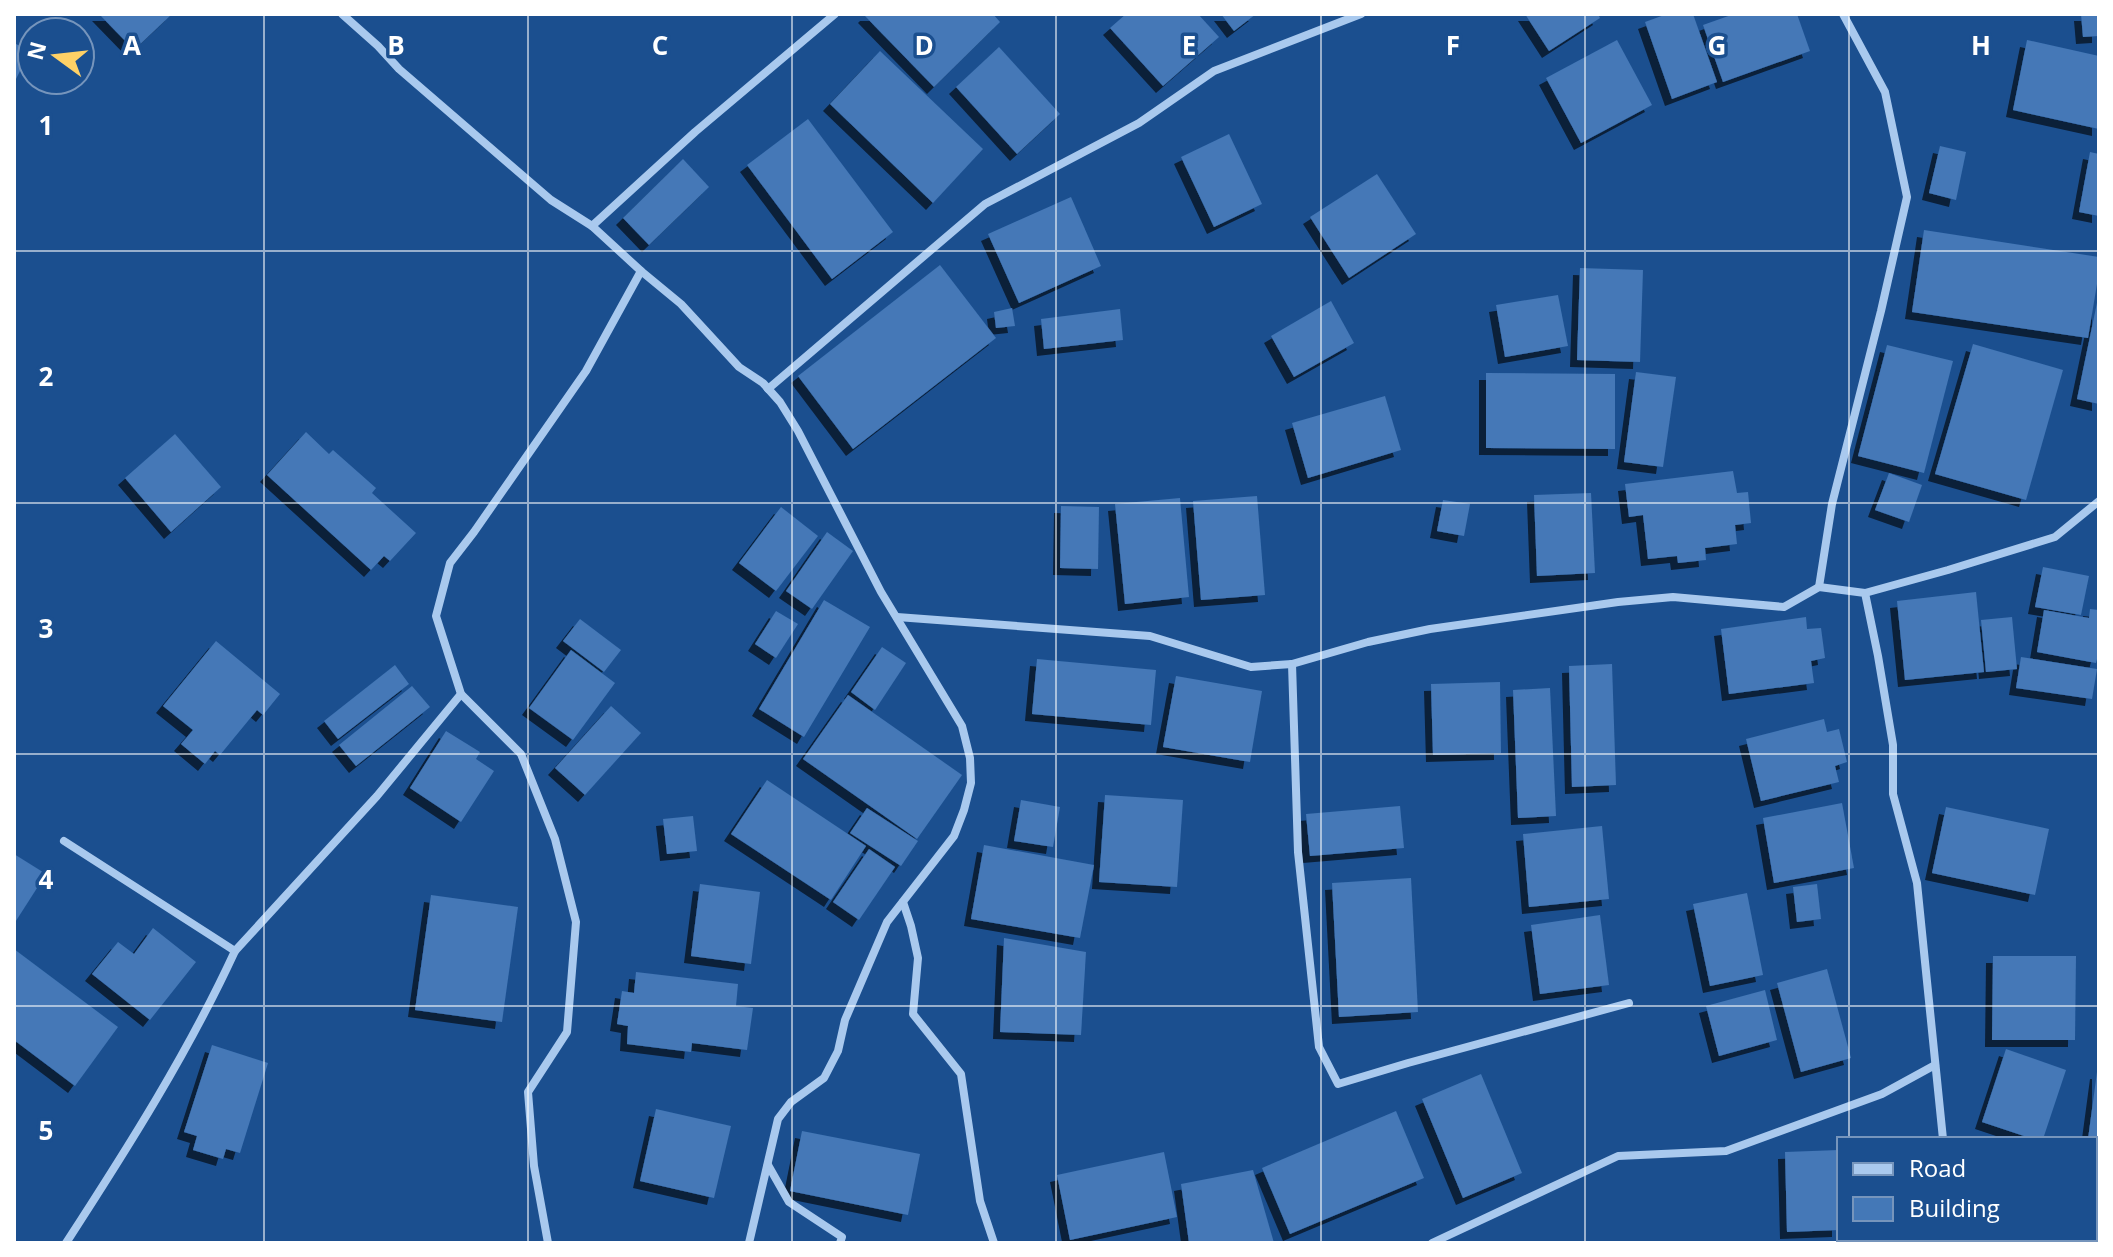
<svg xmlns="http://www.w3.org/2000/svg" width="2113" height="1257" font-family="'Open Sans',sans-serif">
<style>
.building{fill:#4478b7;filter:url(#shadow)}
.lines{fill:none;stroke-linecap:round;stroke-linejoin:round}
.street{stroke:#a9c9ee;stroke-width:8}
.grid{fill:none;stroke:#fff;stroke-width:2;stroke-opacity:0.55}
.grid-label{font-size:26px;text-anchor:middle;font-weight:bold;fill:#fff;stroke:#1b4f8f;stroke-width:7;stroke-linejoin:round;paint-order:stroke}
</style>
<defs>
<filter id="shadow"><feDropShadow dx="-7" dy="7" stdDeviation="0" flood-color="#0009"/></filter>
</defs>
<rect width="100%" height="100%" fill="#1b4f8f"/>
<g class="building">
<path d="M 99,14 L 172,14 L 134,50 Z"/>
<path d="M 867,14 L 993,14 L 1000,22 L 934,87 L 865,16 Z"/>
<path d="M 1126,14 L 1198,14 L 1219,37 L 1163,86 L 1110,28 Z"/>
<path d="M 1221,14 L 1256,14 L 1234,31 Z"/>
<path d="M 1525,14 L 1598,14 L 1600,18 L 1549,51 Z"/>
<path d="M 1667,14 L 1693,14 L 1717,82 L 1672,99 L 1645,22 Z"/>
<path d="M 1734,14 L 1797,14 L 1810,51 L 1723,82 L 1703,25 Z"/>
<path d="M 2081,14 L 2099,14 L 2099,36 L 2083,37 Z"/>
<path d="M 1617,40 L 1652,105 L 1581,143 L 1546,78 Z"/>
<path d="M 2027,40 L 2099,56 L 2099,129 L 2013,110 Z"/>
<path d="M 14,43 L 30,51 L 14,83 Z"/>
<path d="M 999,47 L 1060,114 L 1017,154 L 956,87 Z"/>
<path d="M 880,51 L 983,149 L 933,203 L 830,104 Z"/>
<path d="M 808,119 L 893,232 L 832,279 L 747,165 Z"/>
<path d="M 1229,134 L 1262,204 L 1214,227 L 1181,157 Z"/>
<path d="M 1940,146 L 1966,152 L 1956,200 L 1929,193 Z"/>
<path d="M 2090,152 L 2099,154 L 2099,216 L 2079,212 Z"/>
<path d="M 683,159 L 709,187 L 649,245 L 623,218 Z"/>
<path d="M 1377,174 L 1416,234 L 1349,278 L 1310,217 Z"/>
<path d="M 1071,197 L 1101,266 L 1019,303 L 988,234 Z"/>
<path d="M 1924,230 L 2099,257 L 2099,272 L 2088,338 L 1912,312 Z"/>
<path d="M 940,265 L 996,338 L 853,449 L 798,376 Z"/>
<path d="M 1580,268 L 1643,270 L 1640,362 L 1577,360 Z"/>
<path d="M 1558,295 L 1568,346 L 1505,357 L 1496,305 Z"/>
<path d="M 2098,298 L 2099,298 L 2099,404 L 2077,399 Z"/>
<path d="M 1331,301 L 1354,343 L 1294,377 L 1271,336 Z"/>
<path d="M 1012,308 L 1015,326 L 996,328 L 994,312 Z"/>
<path d="M 1120,309 L 1123,340 L 1044,349 L 1041,319 Z"/>
<path d="M 1973,344 L 2063,370 L 2026,500 L 1935,474 Z"/>
<path d="M 1887,345 L 1953,361 L 1924,473 L 1858,456 Z"/>
<path d="M 1636,372 L 1676,377 L 1663,467 L 1624,462 Z"/>
<path d="M 1486,373 L 1615,374 L 1615,449 L 1486,448 Z"/>
<path d="M 1385,396 L 1401,450 L 1308,478 L 1292,423 Z"/>
<path d="M 306,432 L 329,454 L 333,450 L 376,488 L 372,493 L 416,533 L 390,561 L 384,556 L 371,570 L 267,475 Z"/>
<path d="M 175,434 L 221,487 L 171,532 L 125,478 Z"/>
<path d="M 1733,471 L 1737,493 L 1748,492 L 1751,523 L 1735,525 L 1737,544 L 1705,548 L 1706,560 L 1678,563 L 1677,556 L 1648,559 L 1643,515 L 1629,517 L 1625,484 Z"/>
<path d="M 1889,473 L 1922,485 L 1909,522 L 1875,510 Z"/>
<path d="M 1591,493 L 1595,573 L 1537,576 L 1534,495 Z"/>
<path d="M 1257,496 L 1265,595 L 1201,600 L 1193,501 Z"/>
<path d="M 1180,498 L 1189,597 L 1125,604 L 1115,504 Z"/>
<path d="M 1443,500 L 1470,504 L 1464,536 L 1437,531 Z"/>
<path d="M 1061,506 L 1099,507 L 1098,569 L 1060,568 Z"/>
<path d="M 781,507 L 818,536 L 776,591 L 739,563 Z"/>
<path d="M 827,532 L 853,551 L 812,609 L 786,591 Z"/>
<path d="M 2043,567 L 2089,576 L 2081,615 L 2035,607 Z"/>
<path d="M 1976,592 L 1984,672 L 1905,680 L 1897,601 Z"/>
<path d="M 824,600 L 870,627 L 804,737 L 759,709 Z"/>
<path d="M 2090,609 L 2099,610 L 2099,651 L 2096,663 L 2037,652 L 2044,610 L 2089,618 Z"/>
<path d="M 776,611 L 798,624 L 776,658 L 755,644 Z"/>
<path d="M 1806,617 L 1807,629 L 1821,628 L 1825,658 L 1811,661 L 1814,683 L 1729,694 L 1721,629 Z"/>
<path d="M 2012,617 L 2017,669 L 1986,672 L 1981,620 Z"/>
<path d="M 580,619 L 621,650 L 604,672 L 563,641 Z"/>
<path d="M 216,641 L 280,694 L 263,715 L 257,710 L 220,755 L 215,751 L 205,764 L 181,744 L 193,730 L 163,706 Z"/>
<path d="M 882,647 L 906,663 L 875,710 L 851,692 Z"/>
<path d="M 571,650 L 615,683 L 573,740 L 529,708 Z"/>
<path d="M 2021,657 L 2097,669 L 2092,699 L 2016,688 Z"/>
<path d="M 1037,659 L 1156,670 L 1151,725 L 1032,714 Z"/>
<path d="M 1612,664 L 1616,785 L 1572,787 L 1569,666 Z"/>
<path d="M 395,665 L 409,684 L 338,739 L 324,721 Z"/>
<path d="M 1176,676 L 1262,691 L 1250,762 L 1163,747 Z"/>
<path d="M 1500,682 L 1501,753 L 1433,755 L 1431,684 Z"/>
<path d="M 412,686 L 430,707 L 356,766 L 339,745 Z"/>
<path d="M 1550,688 L 1556,816 L 1518,818 L 1513,690 Z"/>
<path d="M 848,695 L 962,775 L 917,839 L 803,759 Z"/>
<path d="M 611,706 L 641,733 L 585,795 L 555,768 Z"/>
<path d="M 1824,719 L 1827,732 L 1839,729 L 1847,762 L 1835,766 L 1839,782 L 1761,801 L 1746,739 Z"/>
<path d="M 446,731 L 480,752 L 476,759 L 494,771 L 461,822 L 410,788 Z"/>
<path d="M 767,780 L 866,846 L 831,900 L 731,834 Z"/>
<path d="M 1105,795 L 1183,800 L 1177,887 L 1099,882 Z"/>
<path d="M 1021,800 L 1060,807 L 1053,847 L 1014,841 Z"/>
<path d="M 1842,803 L 1854,868 L 1774,883 L 1763,818 Z"/>
<path d="M 1400,806 L 1404,848 L 1310,856 L 1306,814 Z"/>
<path d="M 1946,807 L 2049,829 L 2035,895 L 1932,873 Z"/>
<path d="M 867,808 L 918,841 L 901,866 L 850,833 Z"/>
<path d="M 693,816 L 697,851 L 667,854 L 663,819 Z"/>
<path d="M 1602,826 L 1609,899 L 1529,907 L 1523,834 Z"/>
<path d="M 984,845 L 1094,865 L 1080,938 L 971,919 Z"/>
<path d="M 869,849 L 895,867 L 859,920 L 833,902 Z"/>
<path d="M 14,854 L 46,874 L 14,924 Z"/>
<path d="M 1411,878 L 1418,1012 L 1339,1017 L 1332,883 Z"/>
<path d="M 700,884 L 760,892 L 751,964 L 691,956 Z"/>
<path d="M 1817,884 L 1821,919 L 1797,922 L 1793,887 Z"/>
<path d="M 1747,893 L 1763,975 L 1710,986 L 1693,904 Z"/>
<path d="M 431,895 L 518,907 L 502,1022 L 415,1010 Z"/>
<path d="M 1600,915 L 1609,985 L 1540,994 L 1531,925 Z"/>
<path d="M 153,928 L 196,962 L 150,1020 L 92,974 L 118,942 L 134,954 Z"/>
<path d="M 1004,938 L 1086,952 L 1081,1035 L 1000,1032 Z"/>
<path d="M 14,949 L 118,1027 L 75,1086 L 14,1040 Z"/>
<path d="M 1993,956 L 2076,956 L 2075,1040 L 1992,1040 Z"/>
<path d="M 1827,969 L 1851,1058 L 1801,1072 L 1777,983 Z"/>
<path d="M 636,972 L 738,984 L 736,1006 L 753,1008 L 747,1050 L 692,1043 L 691,1052 L 627,1044 L 628,1026 L 617,1024 L 622,991 L 634,993 Z"/>
<path d="M 1765,990 L 1777,1040 L 1719,1056 L 1706,1006 Z"/>
<path d="M 212,1045 L 268,1063 L 240,1153 L 226,1149 L 223,1159 L 193,1150 L 197,1136 L 184,1132 Z"/>
<path d="M 2006,1049 L 2066,1070 L 2043,1139 L 2033,1139 L 1982,1122 Z"/>
<path d="M 2097,1072 L 2099,1072 L 2099,1154 L 2095,1153 L 2095,1139 L 2088,1139 Z"/>
<path d="M 1481,1074 L 1522,1173 L 1463,1198 L 1422,1099 Z"/>
<path d="M 656,1109 L 731,1126 L 714,1198 L 640,1181 Z"/>
<path d="M 1396,1111 L 1424,1178 L 1290,1234 L 1262,1168 Z"/>
<path d="M 802,1131 L 920,1154 L 908,1215 L 790,1191 Z"/>
<path d="M 1839,1150 L 1839,1230 L 1787,1232 L 1785,1152 Z"/>
<path d="M 1164,1152 L 1177,1217 L 1070,1240 L 1057,1175 Z"/>
<path d="M 1253,1170 L 1274,1243 L 1189,1243 L 1181,1184 Z"/>
</g>
<g class="lines">
<g class="street">
<path d="M 342,14 L 378,46 L 399,69 L 551,200 L 592,226 L 641,271 L 681,304 L 739,367 L 763,383 L 780,402 L 798,431 L 881,592 L 962,726 L 970,758 L 971,783 L 964,810 L 954,836 L 887,922 L 845,1020 L 838,1051 L 824,1078 L 791,1102 L 778,1119 L 749,1243"/>
<path d="M 592,226 L 695,132 L 835,14"/>
<path d="M 768,389 L 985,204 L 1139,123 L 1214,71 L 1361,14"/>
<path d="M 1819,587 L 1832,504 L 1881,311 L 1907,197 L 1885,92 L 1843,14"/>
<path d="M 1865,593 L 1948,570 L 2055,537 L 2099,501"/>
<path d="M 897,617 L 1150,636 L 1251,667 L 1292,664 L 1368,642 L 1430,629 L 1618,602 L 1673,597 L 1784,607 L 1819,587 L 1865,593 L 1878,656 L 1893,745 L 1893,794 L 1917,883 L 1943,1139"/>
<path d="M 1292,664 L 1298,852 L 1319,1047 L 1338,1084 L 1408,1063 L 1629,1003"/>
<path d="M 64,841 L 235,951 C 188,1053 127,1149 66,1243"/>
<path d="M 903,902 L 911,926 L 918,958 L 913,1014 L 961,1074 L 980,1201 L 994,1243"/>
<path d="M 235,951 L 377,796 L 461,694"/>
<path d="M 768,1165 L 789,1202 L 842,1237 L 840,1243"/>
<path d="M 548,1243 L 534,1166 L 528,1092 L 567,1032 L 576,922 L 555,839 L 521,754 L 461,694 L 436,616 L 450,563 L 474,532 L 586,371 L 641,271"/>
<path d="M 1432,1243 L 1618,1156 L 1726,1151 L 1882,1094 L 1935,1065"/>
<path d="M 1940,1243 L 1941,1239"/>
</g>
</g>
<path class="grid" d="M 264,14 L 264,1243M 528,14 L 528,1243M 792,14 L 792,1243M 1056,14 L 1056,1243M 1321,14 L 1321,1243M 1585,14 L 1585,1243M 1849,14 L 1849,1139M 14,251 L 2099,251M 14,503 L 2099,503M 14,754 L 2099,754M 14,1006 L 2099,1006M 1849,1239 L 1849,1243"/>
<g class="grid-label">
<text x="132" y="55">A</text>
<text x="396" y="55">B</text>
<text x="660" y="55">C</text>
<text x="924" y="55">D</text>
<text x="1189" y="55">E</text>
<text x="1453" y="55">F</text>
<text x="1717" y="55">G</text>
<text x="1981" y="55">H</text>
<text x="46" y="135">1</text>
<text x="46" y="386">2</text>
<text x="46" y="638">3</text>
<text x="46" y="889">4</text>
<text x="46" y="1140">5</text>
</g>
<rect width="2113" height="1257" fill="none" stroke="#ffffff" stroke-width="32"/>
<rect x="1837" y="1137" width="260" height="104" fill="#1b4f8f" stroke="#7695bc" stroke-width="2"/>
<rect x="1853" y="1163" width="40" height="12" fill="#a9c9ee" stroke="#7695bc" stroke-width="2"/>
<text x="1909" y="1177" font-size="24" fill="#ffffff">Road</text>
<rect x="1853" y="1197" width="40" height="24" fill="#4478b7" stroke="#7695bc" stroke-width="2"/>
<text x="1909" y="1217" font-size="24" fill="#ffffff">Building</text>
<g transform="translate(56 56) rotate(285)"><circle r="38" fill="#1b4f8f" stroke="#7695bc" stroke-width="2"/>
<path d="M0-6L14 30L0 20L-14 30Z" fill="#ffd166"/>
<text y="-12" font-size="22" font-weight="bold" text-anchor="middle" fill="#ffffff">N</text>
</g>
</svg>
